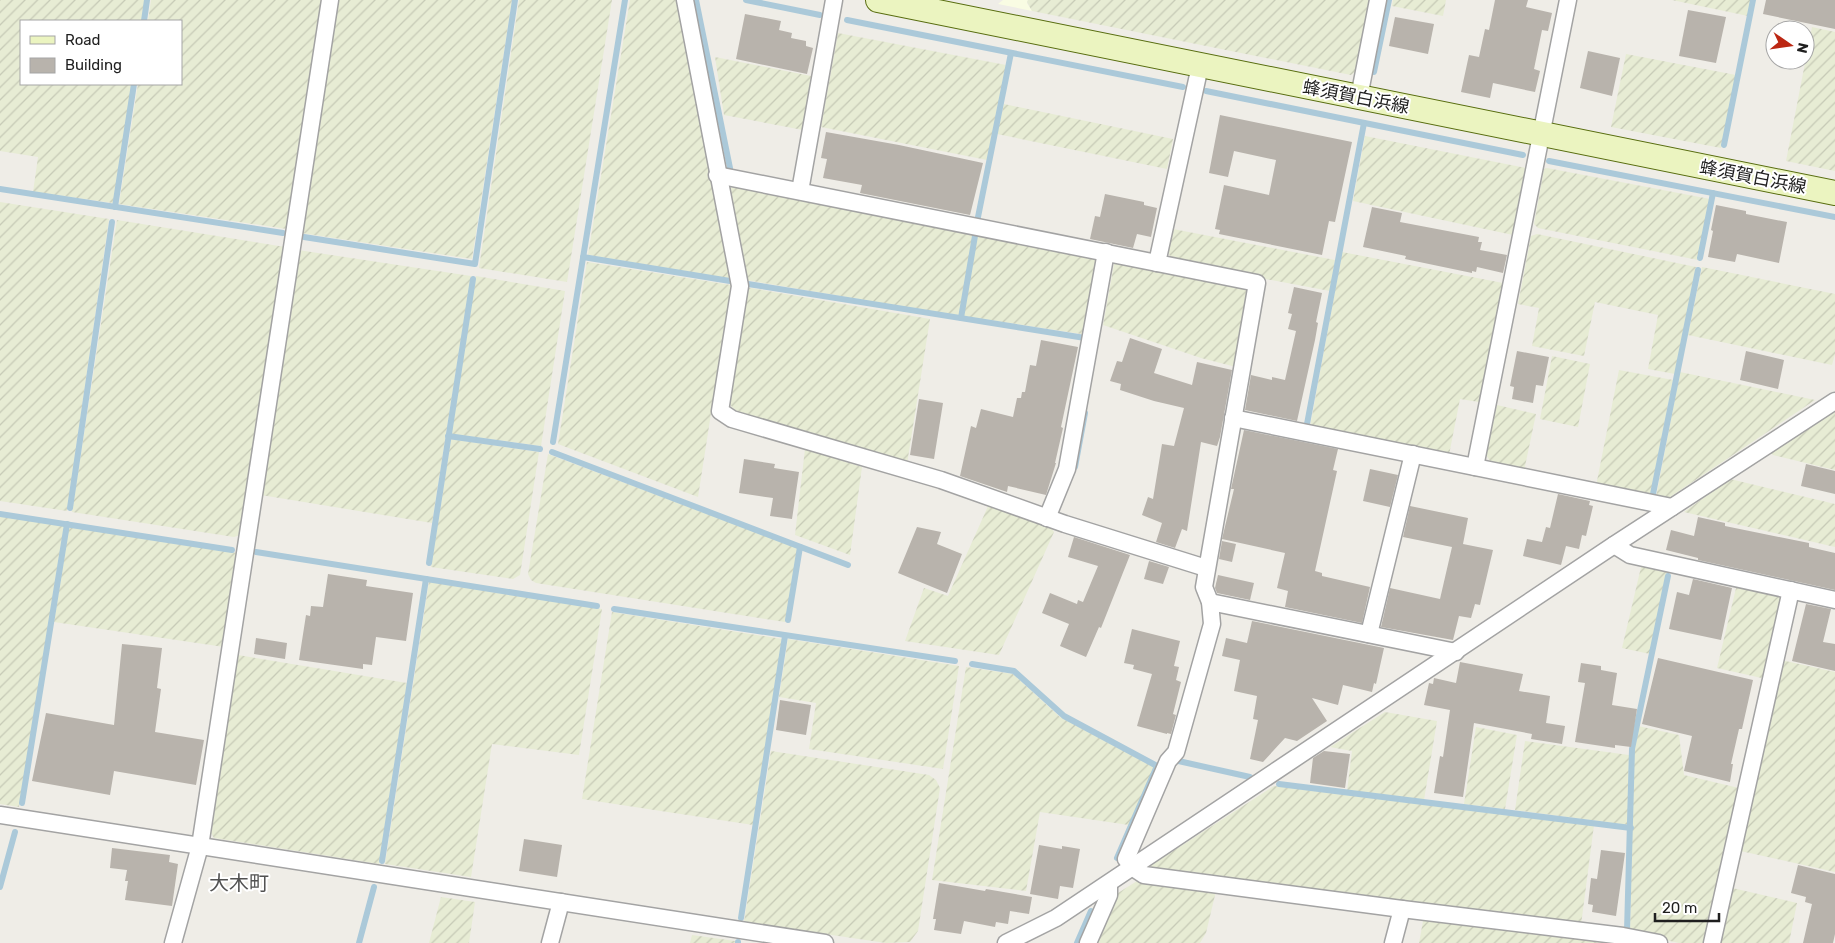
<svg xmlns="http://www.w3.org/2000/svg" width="1835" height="943" font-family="Rubik,'Noto Sans JP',sans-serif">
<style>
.education{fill:#f9fce3}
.farmland{fill:url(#farmland-furrows)}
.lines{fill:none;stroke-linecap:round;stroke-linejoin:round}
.stream{stroke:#abc9d9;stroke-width:6}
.building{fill:#b8b3ac}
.minor-casing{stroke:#a3a3a3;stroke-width:19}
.secondary-casing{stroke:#586d0f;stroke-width:26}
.minor{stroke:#fff;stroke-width:16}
.secondary{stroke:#ebf4c0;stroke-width:24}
.labels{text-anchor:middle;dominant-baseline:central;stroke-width:4;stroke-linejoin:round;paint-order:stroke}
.street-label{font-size:18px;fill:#1f1f1f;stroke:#fff}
.quarter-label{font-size:20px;fill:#525252;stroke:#fff}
</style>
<defs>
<pattern id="farmland-furrows" width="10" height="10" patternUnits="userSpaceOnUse" patternTransform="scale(1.25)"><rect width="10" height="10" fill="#e7ecd4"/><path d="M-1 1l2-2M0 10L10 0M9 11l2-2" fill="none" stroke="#c6cab6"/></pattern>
</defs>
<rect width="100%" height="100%" fill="#efede7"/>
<path class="education" d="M 1003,0 L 1028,0 L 1027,3 L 1032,11 L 998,4 Z"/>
<g class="farmland">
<path d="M 0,0 L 146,0 L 143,21 L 21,21 L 21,84 L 132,84 L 113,203 L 33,192 L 38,157 L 0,151 Z"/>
<path d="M 151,0 L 323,0 L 287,229 L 119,204 L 138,84 L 181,84 L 181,21 L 148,21 Z"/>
<path d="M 339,0 L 512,0 L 472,259 L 301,233 Z"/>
<path d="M 519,0 L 612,0 L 567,282 L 479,268 Z"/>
<path d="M 630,0 L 677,0 L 730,279 L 588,255 Z"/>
<path d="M 1028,0 L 1372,0 L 1358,70 L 1351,75 L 1032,11 L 1027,2 Z"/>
<path d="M 1393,0 L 1446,0 L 1443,16 L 1392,6 Z"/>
<path d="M 1672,0 L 1751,0 L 1748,16 Z"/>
<path d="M 1812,27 L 1835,32 L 1835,171 L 1786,161 Z"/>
<path d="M 838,33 L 1006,65 L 987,160 L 821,127 Z"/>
<path d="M 1626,54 L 1736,75 L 1721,148 L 1611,127 Z"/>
<path d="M 715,57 L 811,76 L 803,130 L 724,115 Z"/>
<path d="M 1004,104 L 1173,139 L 1167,169 L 997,134 Z"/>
<path d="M 1365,136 L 1526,168 L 1513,235 L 1353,201 Z"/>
<path d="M 1547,168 L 1710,199 L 1698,260 L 1538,228 L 1534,224 L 1544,169 Z"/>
<path d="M 739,184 L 974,229 L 959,316 L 746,280 L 729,189 Z"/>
<path d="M 0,202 L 109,219 L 67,511 L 0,501 Z"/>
<path d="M 117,220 L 285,247 L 240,535 L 234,537 L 72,512 Z"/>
<path d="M 1173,229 L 1335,260 L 1330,291 L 1175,262 L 1168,253 Z"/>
<path d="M 978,230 L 1094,254 L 1100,263 L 1088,335 L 963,316 Z"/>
<path d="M 1537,234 L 1696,267 L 1675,374 L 1648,369 L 1658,315 L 1595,302 L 1584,356 L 1532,346 L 1539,308 L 1518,304 L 1531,236 Z"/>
<path d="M 298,250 L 471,276 L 432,523 L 261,495 Z"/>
<path d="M 1342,252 L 1503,283 L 1479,402 L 1460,399 L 1449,455 L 1310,427 Z"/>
<path d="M 1115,259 L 1242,284 L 1250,294 L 1236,367 L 1201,358 L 1103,325 Z"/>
<path d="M 587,262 L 731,285 L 698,497 L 558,444 Z"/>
<path d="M 1702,267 L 1835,294 L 1835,354 L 1832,365 L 1688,335 Z"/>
<path d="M 476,276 L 565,291 L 541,446 L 451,434 Z"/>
<path d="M 745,287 L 930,319 L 907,464 L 739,413 L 731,406 L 727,395 Z"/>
<path d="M 1552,356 L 1590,364 L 1578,427 L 1540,419 Z"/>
<path d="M 1619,370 L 1673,380 L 1650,497 L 1596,486 Z"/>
<path d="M 1680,372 L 1815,400 L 1667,499 L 1656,497 Z"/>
<path d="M 1497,405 L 1536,414 L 1524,471 L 1493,465 L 1486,455 Z"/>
<path d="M 1835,412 L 1835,470 L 1773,455 L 1770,452 Z"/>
<path d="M 451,439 L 539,452 L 520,575 L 513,579 L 431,567 Z"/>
<path d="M 805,449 L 862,467 L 850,555 L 795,535 Z"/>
<path d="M 548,454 L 798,548 L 785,622 L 536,583 L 531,580 L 528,574 Z"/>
<path d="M 1730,479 L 1835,504 L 1835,547 L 1684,512 Z"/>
<path d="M 989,504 L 1048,524 L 1054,532 L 999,655 L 905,641 L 924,588 L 948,596 Z"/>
<path d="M 0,516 L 64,526 L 19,807 L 0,804 Z"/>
<path d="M 69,527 L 237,553 L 224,647 L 54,622 Z"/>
<path d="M 1642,563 L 1668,569 L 1650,654 L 1622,648 Z"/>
<path d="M 429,582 L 602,609 L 579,755 L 492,744 L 471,877 L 385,864 Z"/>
<path d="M 1737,584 L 1782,594 L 1766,679 L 1717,668 Z"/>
<path d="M 612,612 L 782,639 L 753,825 L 582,799 Z"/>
<path d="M 788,639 L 959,666 L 943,769 L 809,749 L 816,703 L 779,697 Z"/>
<path d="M 238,655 L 407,683 L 379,864 L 214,838 L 211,833 L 210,825 Z"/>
<path d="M 1781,660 L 1835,672 L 1835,872 L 1736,850 Z"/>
<path d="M 966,667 L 1013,674 L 1060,717 L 1154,767 L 1129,825 L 1040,812 L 1026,891 L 932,880 Z"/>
<path d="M 1385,712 L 1437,721 L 1424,800 L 1347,791 L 1352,751 L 1330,747 Z"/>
<path d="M 1638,726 L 1679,735 L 1684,775 L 1743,789 L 1706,943 L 1679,943 L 1630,932 L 1634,749 Z"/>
<path d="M 1476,727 L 1517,735 L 1505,809 L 1464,804 Z"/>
<path d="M 1525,741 L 1629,755 L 1628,825 L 1515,810 Z"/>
<path d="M 771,751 L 929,775 L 936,780 L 940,788 L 918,931 L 910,942 L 886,943 L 744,922 Z"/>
<path d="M 1274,786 L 1594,825 L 1581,925 L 1152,870 L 1150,866 Z"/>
<path d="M 1137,881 L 1216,891 L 1206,933 L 1200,943 L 1096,943 L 1118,893 Z"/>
<path d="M 1728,887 L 1797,903 L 1789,943 L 1717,943 Z"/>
<path d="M 441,897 L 475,902 L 469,943 L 429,943 Z"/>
<path d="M 1424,916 L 1624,943 L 1419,943 Z"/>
<path d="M 692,935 L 735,941 L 735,943 L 690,943 Z"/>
</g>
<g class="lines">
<g class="stream">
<path d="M 696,0 L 730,168"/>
<path d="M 746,0 L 820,15"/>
<path d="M 847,20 L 1183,87"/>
<path d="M 144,21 L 147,0"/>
<path d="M 1374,72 L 1389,0"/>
<path d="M 1206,91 L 1523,155"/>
<path d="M 1724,145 L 1753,0"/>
<path d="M 1549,161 L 1835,217"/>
<path d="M 0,189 L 283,233"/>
<path d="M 115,207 L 134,84"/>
<path d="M 977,222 L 1011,53"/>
<path d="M 304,237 L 475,264 L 515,0"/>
<path d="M 583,257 L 730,281"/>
<path d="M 1700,258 L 1713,193"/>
<path d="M 748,284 L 1085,338"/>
<path d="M 961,318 L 976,230"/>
<path d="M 1307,424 L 1364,123"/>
<path d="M 448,436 L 540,449"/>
<path d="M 553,442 L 625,0"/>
<path d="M 552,452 L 848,565"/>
<path d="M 1075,467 L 1085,413"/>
<path d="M 1653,494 L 1698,270"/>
<path d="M 70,508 L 112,222"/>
<path d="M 0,514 L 232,550"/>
<path d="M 256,552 L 597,606"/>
<path d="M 429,563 L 473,279"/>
<path d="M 614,609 L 955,661"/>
<path d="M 788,620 L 800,547"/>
<path d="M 972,664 L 1014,671 L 1064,716 L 1157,766 L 1117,858"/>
<path d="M 1174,760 L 1250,777"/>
<path d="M 1279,784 L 1631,828"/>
<path d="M 22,803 L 67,524"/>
<path d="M 382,861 L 426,579"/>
<path d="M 0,887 L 15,832"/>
<path d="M 741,918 L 785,636"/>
<path d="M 1627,931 L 1632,749 L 1668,576"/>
<path d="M 359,943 L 374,887"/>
<path d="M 738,943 L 738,942"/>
<path d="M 1077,943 L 1091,911"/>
</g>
</g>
<g class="building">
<path d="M 1495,0 L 1528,0 L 1526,7 L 1552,13 L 1548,31 L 1542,30 L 1534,69 L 1540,71 L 1535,92 L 1493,83 L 1490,98 L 1461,92 L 1469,55 L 1479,57 L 1485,29 L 1489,30 Z"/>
<path d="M 1766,0 L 1835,0 L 1835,29 L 1763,14 Z"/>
<path d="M 1688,10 L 1726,17 L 1716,63 L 1679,56 Z"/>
<path d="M 745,14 L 781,21 L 779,30 L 792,33 L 791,38 L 806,41 L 806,46 L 813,48 L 807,74 L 736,59 Z"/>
<path d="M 1395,17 L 1434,24 L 1428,54 L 1389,46 Z"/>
<path d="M 1588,51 L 1620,58 L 1612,96 L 1580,88 Z"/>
<path d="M 1220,115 L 1352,142 L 1335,222 L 1329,221 L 1322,255 L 1219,234 L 1220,230 L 1215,229 L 1224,185 L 1269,195 L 1276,160 L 1234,151 L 1228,177 L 1209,173 Z"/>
<path d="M 826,132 L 899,145 L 983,163 L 970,215 L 860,193 L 862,185 L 823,178 L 827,159 L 821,158 Z"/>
<path d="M 1105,194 L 1144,202 L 1144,205 L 1157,208 L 1151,237 L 1137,234 L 1133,248 L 1090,239 L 1095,216 L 1100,217 Z"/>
<path d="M 1716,205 L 1746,211 L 1746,214 L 1787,222 L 1779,263 L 1737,254 L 1735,262 L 1708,257 L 1713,231 L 1711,230 Z"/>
<path d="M 1372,207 L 1402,213 L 1400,222 L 1479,237 L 1478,242 L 1482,242 L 1480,250 L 1507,255 L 1503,273 L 1477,267 L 1476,272 L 1472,271 L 1472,273 L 1405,259 L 1406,256 L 1363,247 Z"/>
<path d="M 1294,287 L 1322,293 L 1316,322 L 1318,323 L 1315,340 L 1297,421 L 1245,410 L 1251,375 L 1272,380 L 1272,377 L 1285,380 L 1296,331 L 1288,329 L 1292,314 L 1288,313 Z"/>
<path d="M 1130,338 L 1162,349 L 1154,373 L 1192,385 L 1197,362 L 1232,370 L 1220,437 L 1217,446 L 1201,442 L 1187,531 L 1182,529 L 1175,548 L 1156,542 L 1162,523 L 1142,515 L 1148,497 L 1153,499 L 1162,444 L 1174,446 L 1184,408 L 1154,401 L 1120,390 L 1121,384 L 1110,381 L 1117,361 L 1122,362 Z"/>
<path d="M 1041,340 L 1078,347 L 1061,427 L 1063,428 L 1055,463 L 1056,463 L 1046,495 L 1008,486 L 1007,492 L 960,476 L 971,426 L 976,428 L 981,409 L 1013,417 L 1017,398 L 1021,398 L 1022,392 L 1025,392 L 1030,365 L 1036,366 Z"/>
<path d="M 1517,351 L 1549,357 L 1543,386 L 1536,385 L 1533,403 L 1512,399 L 1514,387 L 1510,386 Z"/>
<path d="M 1746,351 L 1784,360 L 1778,389 L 1740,380 Z"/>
<path d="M 919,399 L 943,403 L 934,459 L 910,455 Z"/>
<path d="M 1244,430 L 1338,449 L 1333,470 L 1337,471 L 1315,571 L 1322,573 L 1322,576 L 1370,587 L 1362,623 L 1285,607 L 1288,591 L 1277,588 L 1285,553 L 1222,539 L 1234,489 L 1231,489 Z"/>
<path d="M 744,459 L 775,464 L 774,468 L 799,472 L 792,519 L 770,516 L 773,498 L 739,493 Z"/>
<path d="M 1806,464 L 1835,471 L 1835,494 L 1801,486 Z"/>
<path d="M 1370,469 L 1398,475 L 1390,507 L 1363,501 Z"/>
<path d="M 1558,494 L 1590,501 L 1589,505 L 1593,506 L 1586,536 L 1582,535 L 1579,549 L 1566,546 L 1561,565 L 1523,556 L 1527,539 L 1542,542 L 1546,527 L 1550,528 Z"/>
<path d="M 1410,506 L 1468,518 L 1463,544 L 1493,550 L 1480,605 L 1475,604 L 1471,618 L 1459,616 L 1453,640 L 1381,627 L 1390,588 L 1440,599 L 1452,547 L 1403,537 Z"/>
<path d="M 1698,517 L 1725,523 L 1725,526 L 1809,543 L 1809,547 L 1835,553 L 1835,590 L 1698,560 L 1698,558 L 1666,550 L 1671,530 L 1694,536 Z"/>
<path d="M 917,527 L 941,532 L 937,544 L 962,554 L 947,593 L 898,573 Z"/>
<path d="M 1074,537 L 1130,555 L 1101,628 L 1099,627 L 1086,657 L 1060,646 L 1069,624 L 1042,613 L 1050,593 L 1077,604 L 1078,600 L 1083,602 L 1098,566 L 1068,557 Z"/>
<path d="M 1222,541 L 1236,544 L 1232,562 L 1219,559 Z"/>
<path d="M 1149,561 L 1169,567 L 1163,584 L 1144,579 Z"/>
<path d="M 328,574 L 367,580 L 366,586 L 413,593 L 406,641 L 376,637 L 372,665 L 363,664 L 363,669 L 299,660 L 306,615 L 310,616 L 311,606 L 323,607 Z"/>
<path d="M 1218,575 L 1254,583 L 1250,600 L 1217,593 L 1215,588 Z"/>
<path d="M 1693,579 L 1732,588 L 1721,640 L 1669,629 L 1677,592 L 1689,595 Z"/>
<path d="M 1806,604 L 1831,609 L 1823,642 L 1835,644 L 1835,671 L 1792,661 Z"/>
<path d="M 1252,621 L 1384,648 L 1376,684 L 1374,683 L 1372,692 L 1343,685 L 1338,705 L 1312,698 L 1327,721 L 1297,741 L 1285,738 L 1263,762 L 1250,759 L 1258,720 L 1253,719 L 1257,696 L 1234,691 L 1240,660 L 1222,656 L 1226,638 L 1247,643 Z"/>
<path d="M 1132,629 L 1180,641 L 1174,666 L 1179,667 L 1176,680 L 1181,682 L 1173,714 L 1176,715 L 1171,734 L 1167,733 L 1167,734 L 1137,726 L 1152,674 L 1133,669 L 1134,665 L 1124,663 Z"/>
<path d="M 256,638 L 287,643 L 285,659 L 254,654 Z"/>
<path d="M 122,644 L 162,648 L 157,688 L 161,689 L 155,732 L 204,740 L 196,785 L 114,771 L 110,795 L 32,781 L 46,713 L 114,725 Z"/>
<path d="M 1658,658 L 1753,680 L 1742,729 L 1739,729 L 1731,764 L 1733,764 L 1730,782 L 1684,771 L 1692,736 L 1642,724 Z"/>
<path d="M 1460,662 L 1523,674 L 1519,691 L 1550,696 L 1546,723 L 1565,726 L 1562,744 L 1531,739 L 1532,734 L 1474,723 L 1463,797 L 1434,793 L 1440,756 L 1443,757 L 1450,710 L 1424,705 L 1429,683 L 1433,684 L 1434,678 L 1456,683 Z"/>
<path d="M 1581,663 L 1601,666 L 1601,670 L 1617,673 L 1612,705 L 1637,709 L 1631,747 L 1615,745 L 1615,748 L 1575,742 L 1585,683 L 1578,682 Z"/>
<path d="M 780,700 L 811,705 L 806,735 L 776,730 Z"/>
<path d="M 1324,751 L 1350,754 L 1345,788 L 1310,783 L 1313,758 Z"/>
<path d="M 524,839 L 562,845 L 557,877 L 519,871 Z"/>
<path d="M 1039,845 L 1062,849 L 1062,846 L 1080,849 L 1073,888 L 1060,886 L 1058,899 L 1030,894 Z"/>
<path d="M 112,848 L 170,855 L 169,862 L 178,864 L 172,906 L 125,900 L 128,881 L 125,881 L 127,870 L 110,868 Z"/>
<path d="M 1601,850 L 1625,853 L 1616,916 L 1592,912 L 1593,905 L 1588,904 L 1591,878 L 1597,879 Z"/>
<path d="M 1798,865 L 1835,874 L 1835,934 L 1833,943 L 1803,943 L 1812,904 L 1805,902 L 1806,897 L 1791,893 Z"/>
<path d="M 939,883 L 985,891 L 986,889 L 1032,897 L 1029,914 L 1010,911 L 1008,924 L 996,922 L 995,927 L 964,921 L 961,934 L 934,930 L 936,919 L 933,919 Z"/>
</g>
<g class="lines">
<defs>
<g id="minor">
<path d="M 685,0 L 740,286 L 720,411 L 732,419 L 941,480 L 1065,524 L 1206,568"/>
<path d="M 1200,66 L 1157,263 L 1257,283 L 1204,587 L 1210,602 L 1212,624 L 1176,752 L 1168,761 L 1126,859 L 1132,867 L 1144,875 L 1402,909 L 1623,936 L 1659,943"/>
<path d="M 1359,97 L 1378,0"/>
<path d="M 717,175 L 1157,263"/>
<path d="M 800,191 L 834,0"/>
<path d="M 1233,418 L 1672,507"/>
<path d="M 1475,467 L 1568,0"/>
<path d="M 1047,518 L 1067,469 L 1106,252"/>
<path d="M 1614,545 L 1630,555 L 1835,600"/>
<path d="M 1210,602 L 1456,652"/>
<path d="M 1369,634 L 1413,454"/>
<path d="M 0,815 L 825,943"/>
<path d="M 173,943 L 200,846 L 330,0"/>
<path d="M 550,943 L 561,902"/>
<path d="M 1006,943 L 1056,918 L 1614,545 L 1835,401"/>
<path d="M 1088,943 L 1109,895 L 1109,884"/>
<path d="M 1393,943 L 1402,909"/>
<path d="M 1712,943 L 1791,590"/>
</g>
<path id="secondary" d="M 878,0 L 1835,193"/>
</defs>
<use href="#minor" class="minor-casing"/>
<use href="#secondary" class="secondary-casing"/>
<use href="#minor" class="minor"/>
<use href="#secondary" class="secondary"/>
</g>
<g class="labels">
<g class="street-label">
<text transform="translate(1356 97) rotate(11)">蜂須賀白浜線</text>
<text transform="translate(1753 177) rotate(11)">蜂須賀白浜線</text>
</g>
<g class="quarter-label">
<text x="239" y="883">大木町</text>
</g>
</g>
<rect x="20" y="20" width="162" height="65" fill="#ffffff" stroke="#a5a5a5"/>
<rect x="30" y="36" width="25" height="8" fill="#ebf4c0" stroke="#a5a5a5"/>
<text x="65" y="45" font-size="15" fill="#1f1f1f">Road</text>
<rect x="30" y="58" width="25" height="15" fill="#b8b3ac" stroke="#a5a5a5"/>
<text x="65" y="70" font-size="15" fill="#1f1f1f">Building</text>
<g transform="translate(1790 45) rotate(103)"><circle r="24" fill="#ffffff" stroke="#a5a5a5"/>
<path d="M0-4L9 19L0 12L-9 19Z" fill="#bc2713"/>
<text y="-8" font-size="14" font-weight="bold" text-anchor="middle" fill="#1f1f1f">N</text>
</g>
<path d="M1655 913v8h64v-8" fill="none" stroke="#1f1f1f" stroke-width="2.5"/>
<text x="1662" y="913" font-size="15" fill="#1f1f1f" stroke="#ffffff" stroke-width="4" paint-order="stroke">20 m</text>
</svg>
